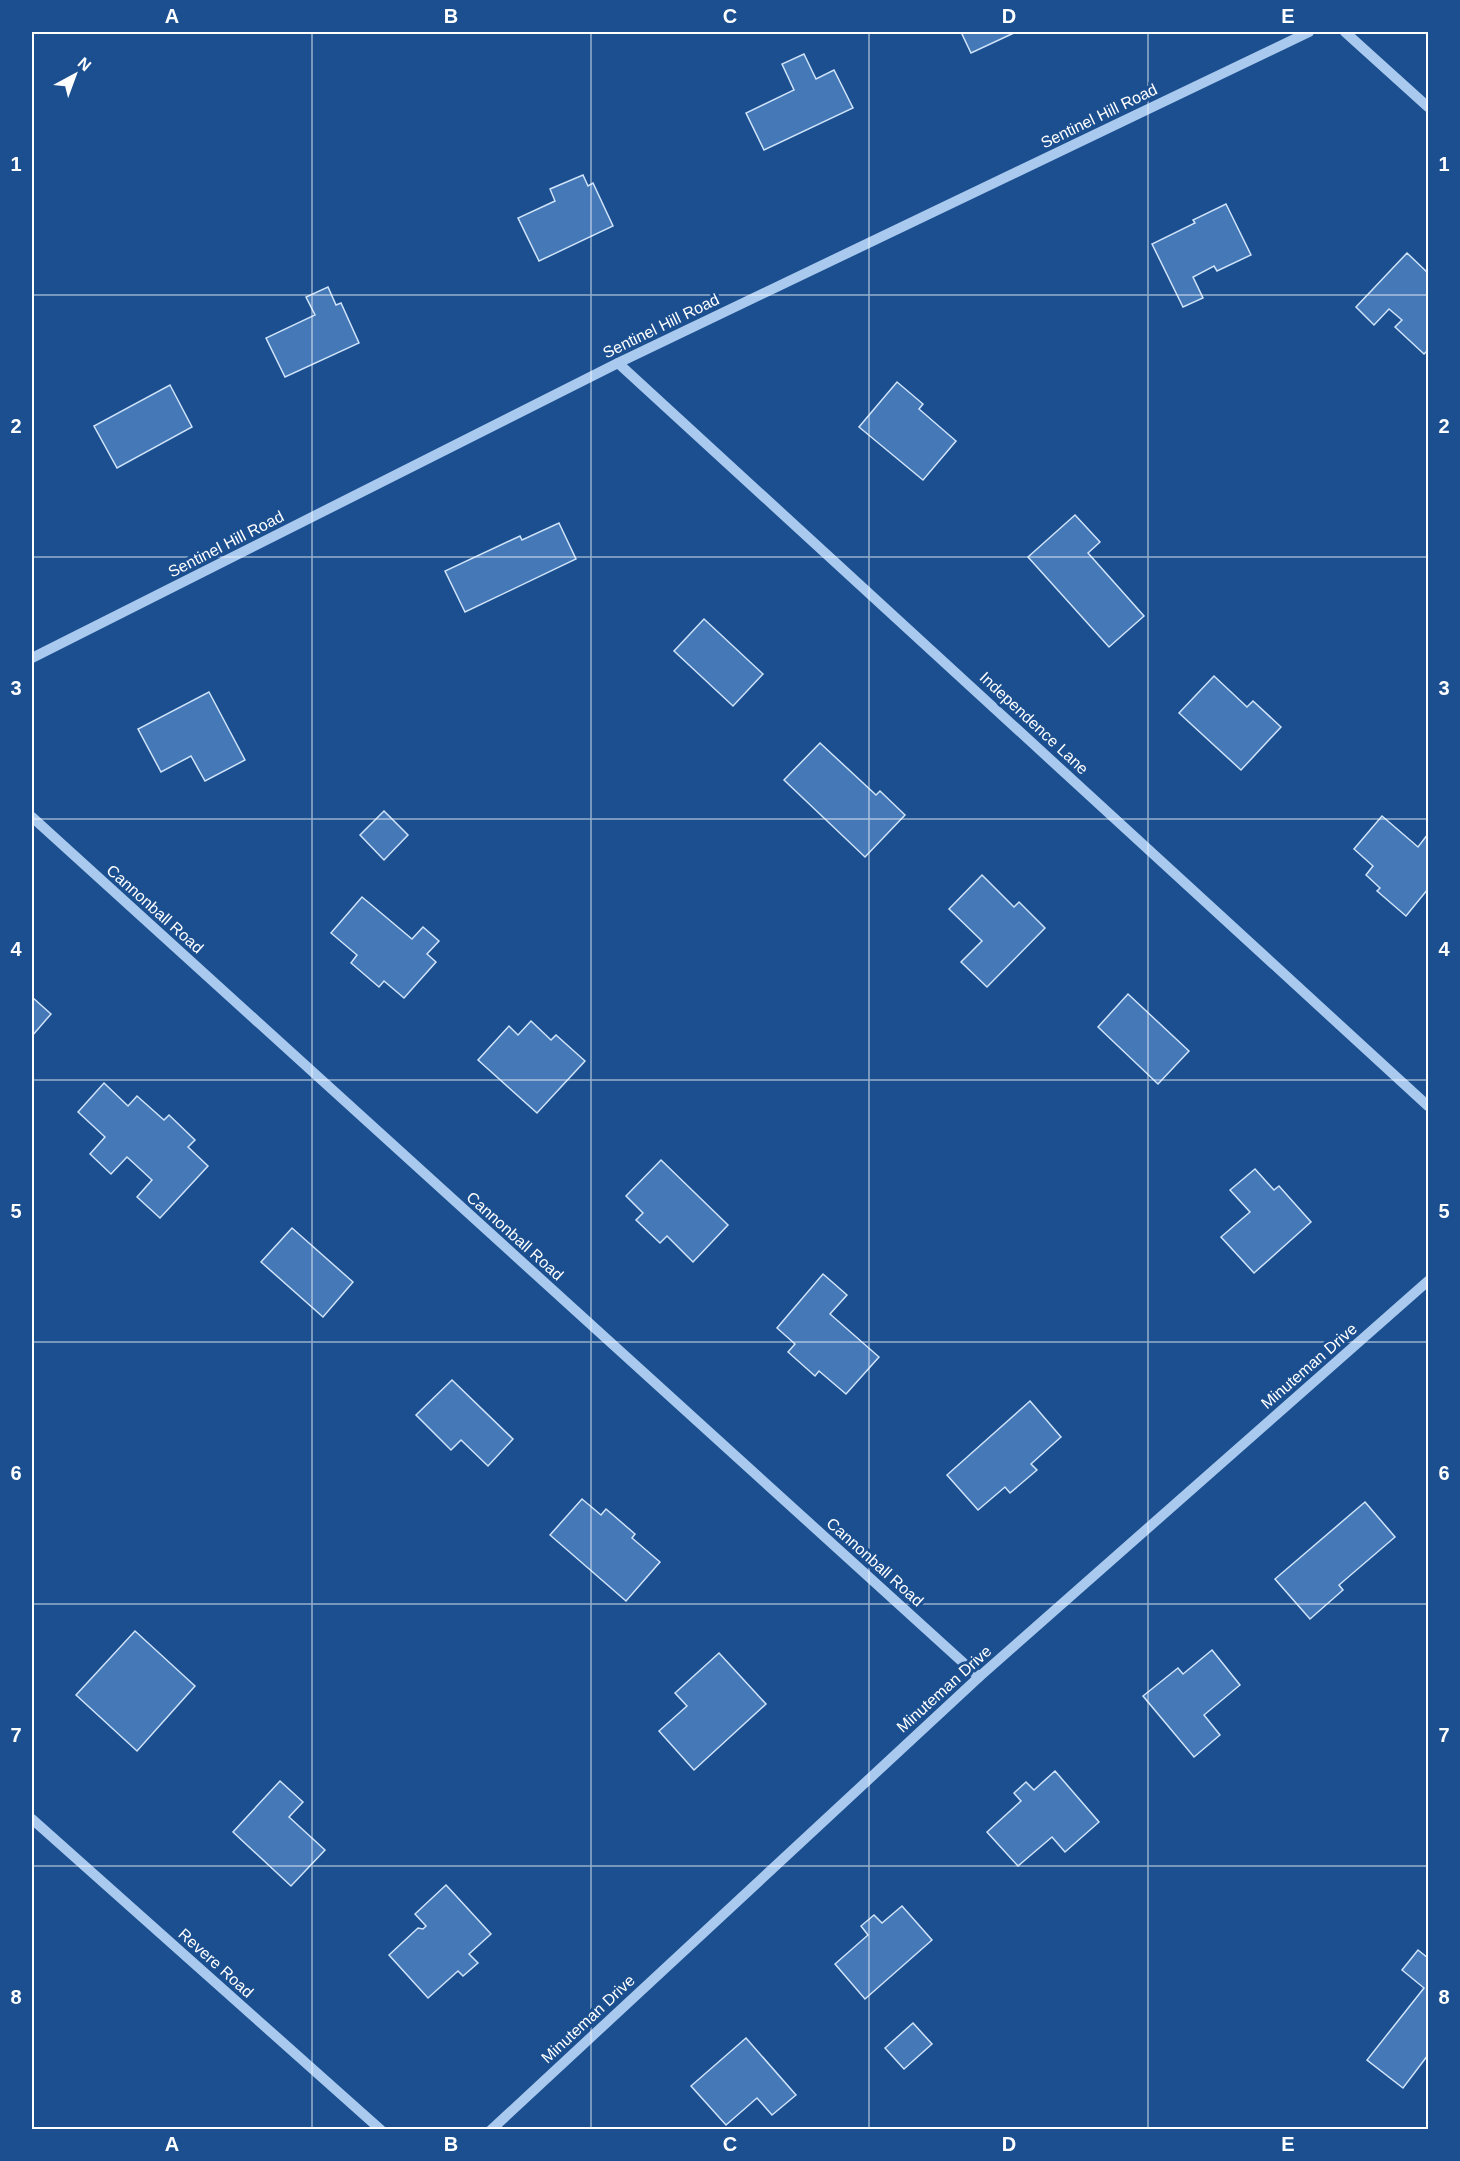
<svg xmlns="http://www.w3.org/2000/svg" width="1460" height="2161" font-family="Arial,sans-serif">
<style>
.building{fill:#4478b7;stroke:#cfe3fa;stroke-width:1.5}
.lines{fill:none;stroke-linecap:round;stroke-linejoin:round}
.minor{stroke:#a9c9ee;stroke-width:10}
.grid{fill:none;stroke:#fff;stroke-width:1.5;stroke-opacity:0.55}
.labels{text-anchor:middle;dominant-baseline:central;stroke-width:6;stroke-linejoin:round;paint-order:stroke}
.street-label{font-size:16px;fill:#fff;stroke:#1b4f8f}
.neatline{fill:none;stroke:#fff;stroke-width:2}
.grid-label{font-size:20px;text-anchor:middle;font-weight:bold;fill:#fff}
</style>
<rect width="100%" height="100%" fill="#1b4f8f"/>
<g class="building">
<path d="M 961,32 L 1016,32 L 971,53 Z"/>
<path d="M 804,54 L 816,79 L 834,70 L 853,108 L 764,150 L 746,113 L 794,90 L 782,64 Z"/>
<path d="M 583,175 L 588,186 L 593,183 L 613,226 L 539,261 L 518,218 L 555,201 L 550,189 Z"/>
<path d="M 1226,204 L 1251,255 L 1217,271 L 1214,266 L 1193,277 L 1203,298 L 1183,307 L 1152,244 L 1195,223 L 1193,220 Z"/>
<path d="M 1407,253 L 1428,273 L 1428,350 L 1424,354 L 1395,327 L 1402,320 L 1389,309 L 1374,325 L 1356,307 Z"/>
<path d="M 328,287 L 336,305 L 341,303 L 359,343 L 285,377 L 266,338 L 315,315 L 306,297 Z"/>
<path d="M 897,382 L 923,404 L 919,409 L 956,441 L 923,480 L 859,427 Z"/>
<path d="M 170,385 L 192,427 L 117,468 L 94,426 Z"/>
<path d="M 1075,515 L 1100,542 L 1088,553 L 1144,616 L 1109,647 L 1028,557 Z"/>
<path d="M 559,523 L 576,559 L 465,612 L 445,571 L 520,536 L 522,540 Z"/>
<path d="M 704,619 L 763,674 L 733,706 L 674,651 Z"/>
<path d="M 1214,676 L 1247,707 L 1253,701 L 1281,727 L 1241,770 L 1179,713 Z"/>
<path d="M 209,692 L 245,760 L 205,781 L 191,756 L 161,772 L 138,729 Z"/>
<path d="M 820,743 L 876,795 L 880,791 L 905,815 L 865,857 L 784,780 Z"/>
<path d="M 384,811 L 408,835 L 384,860 L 360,835 Z"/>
<path d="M 1382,816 L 1418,847 L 1428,834 L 1428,889 L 1406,916 L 1377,891 L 1380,888 L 1366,875 L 1373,866 L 1354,849 Z"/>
<path d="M 982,875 L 1014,907 L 1019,902 L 1045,928 L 987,987 L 961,962 L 982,941 L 949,909 Z"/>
<path d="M 362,897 L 412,939 L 423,927 L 439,941 L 427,954 L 436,962 L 404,998 L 384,981 L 379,987 L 351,963 L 357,955 L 331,933 Z"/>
<path d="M 1128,994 L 1189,1051 L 1158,1084 L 1098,1027 Z"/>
<path d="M 32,997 L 51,1014 L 32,1036 Z"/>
<path d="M 531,1021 L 551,1040 L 556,1035 L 585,1061 L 537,1113 L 478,1060 L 509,1026 L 518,1035 Z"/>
<path d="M 104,1083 L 128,1106 L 137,1096 L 164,1120 L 169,1115 L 195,1140 L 188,1147 L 208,1166 L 160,1218 L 137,1197 L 152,1180 L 127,1157 L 111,1174 L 90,1154 L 105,1137 L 78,1112 Z"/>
<path d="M 661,1160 L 728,1225 L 693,1262 L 667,1236 L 660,1243 L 636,1220 L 643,1213 L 626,1196 Z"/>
<path d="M 1255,1169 L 1274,1190 L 1279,1186 L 1311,1222 L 1254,1273 L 1221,1237 L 1250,1212 L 1230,1190 Z"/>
<path d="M 292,1228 L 353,1282 L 323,1317 L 261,1262 Z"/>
<path d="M 823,1274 L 847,1295 L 830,1314 L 879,1357 L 846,1394 L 819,1371 L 815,1376 L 788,1352 L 795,1344 L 777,1328 Z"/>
<path d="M 452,1380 L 513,1439 L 488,1466 L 461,1440 L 451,1450 L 416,1415 Z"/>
<path d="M 1030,1401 L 1061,1437 L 1031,1464 L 1037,1470 L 1010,1493 L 1005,1487 L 978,1510 L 947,1475 Z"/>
<path d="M 582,1499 L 601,1515 L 606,1509 L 635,1534 L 632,1538 L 660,1562 L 626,1601 L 550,1535 Z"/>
<path d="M 1365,1502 L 1395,1537 L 1339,1585 L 1343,1590 L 1310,1619 L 1275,1579 Z"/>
<path d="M 135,1631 L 195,1686 L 137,1751 L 76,1695 Z"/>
<path d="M 1212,1650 L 1240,1685 L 1204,1715 L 1220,1735 L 1194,1757 L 1143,1696 L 1178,1668 L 1183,1674 Z"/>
<path d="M 719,1653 L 766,1704 L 694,1770 L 659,1731 L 687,1706 L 675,1693 Z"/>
<path d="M 1055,1771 L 1099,1822 L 1065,1852 L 1052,1837 L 1018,1866 L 987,1832 L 1021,1801 L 1014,1793 L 1026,1782 L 1034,1790 Z"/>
<path d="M 280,1781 L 303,1802 L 289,1817 L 325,1850 L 291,1886 L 233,1832 Z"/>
<path d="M 446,1885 L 491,1934 L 469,1954 L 478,1963 L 463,1976 L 458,1971 L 428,1998 L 389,1955 L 418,1928 L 423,1929 L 426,1926 L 415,1914 Z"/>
<path d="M 902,1906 L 932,1940 L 865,1999 L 835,1964 L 868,1935 L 861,1926 L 874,1915 L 882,1923 Z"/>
<path d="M 1418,1950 L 1428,1958 L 1428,2055 L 1403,2088 L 1367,2060 L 1424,1988 L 1402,1970 Z"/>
<path d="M 913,2023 L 932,2044 L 904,2069 L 885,2048 Z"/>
<path d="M 746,2038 L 796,2095 L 772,2115 L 757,2098 L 726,2125 L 691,2086 Z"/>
</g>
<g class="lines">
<g class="minor">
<path d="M 1345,32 L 1428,107"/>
<path d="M 618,363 L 1428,1106"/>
<path d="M 32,658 L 618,363 L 1309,32"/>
<path d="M 32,817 L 979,1677"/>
<path d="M 32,1819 L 381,2130"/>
<path d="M 491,2130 L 979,1677 L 1428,1281"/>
</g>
</g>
<path class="grid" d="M 312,32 L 312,2130M 591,32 L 591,2130M 869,32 L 869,2130M 1148,32 L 1148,2130M 32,295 L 1428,295M 32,557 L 1428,557M 32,819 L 1428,819M 32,1080 L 1428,1080M 32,1342 L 1428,1342M 32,1604 L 1428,1604M 32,1866 L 1428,1866"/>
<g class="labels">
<g class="street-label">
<text transform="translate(1099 116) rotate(-26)">Sentinel Hill Road</text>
<text transform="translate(661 326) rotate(-26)">Sentinel Hill Road</text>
<text transform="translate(226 544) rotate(-27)">Sentinel Hill Road</text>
<text transform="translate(1034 723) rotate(43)">Independence Lane</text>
<text transform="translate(155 909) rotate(42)">Cannonball Road</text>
<text transform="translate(515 1236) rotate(42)">Cannonball Road</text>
<text transform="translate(1309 1366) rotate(-41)">Minuteman Drive</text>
<text transform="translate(875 1562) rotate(42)">Cannonball Road</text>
<text transform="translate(944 1689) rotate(-42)">Minuteman Drive</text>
<text transform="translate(216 1963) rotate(42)">Revere Road</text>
<text transform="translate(588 2019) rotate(-43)">Minuteman Drive</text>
</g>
</g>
<rect width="1460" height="2161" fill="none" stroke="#1b4f8f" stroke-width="66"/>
<g transform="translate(75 75) rotate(41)" stroke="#1b4f8f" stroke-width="4.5" paint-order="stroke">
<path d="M0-4.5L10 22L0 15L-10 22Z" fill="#ffffff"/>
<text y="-9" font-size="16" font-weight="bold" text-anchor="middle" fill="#ffffff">N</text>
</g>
<rect x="33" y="33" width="1394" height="2095" class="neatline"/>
<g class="grid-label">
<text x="172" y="23">A</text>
<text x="451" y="23">B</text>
<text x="730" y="23">C</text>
<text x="1009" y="23">D</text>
<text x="1288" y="23">E</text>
<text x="16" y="171">1</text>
<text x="1444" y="171">1</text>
<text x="16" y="433">2</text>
<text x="1444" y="433">2</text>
<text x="16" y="695">3</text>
<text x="1444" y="695">3</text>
<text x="16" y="956">4</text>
<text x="1444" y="956">4</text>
<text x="16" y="1218">5</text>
<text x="1444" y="1218">5</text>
<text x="16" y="1480">6</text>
<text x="1444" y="1480">6</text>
<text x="16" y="1742">7</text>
<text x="1444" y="1742">7</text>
<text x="16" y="2004">8</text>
<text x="1444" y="2004">8</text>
<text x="172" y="2151">A</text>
<text x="451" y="2151">B</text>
<text x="730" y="2151">C</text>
<text x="1009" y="2151">D</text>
<text x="1288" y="2151">E</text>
</g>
</svg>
